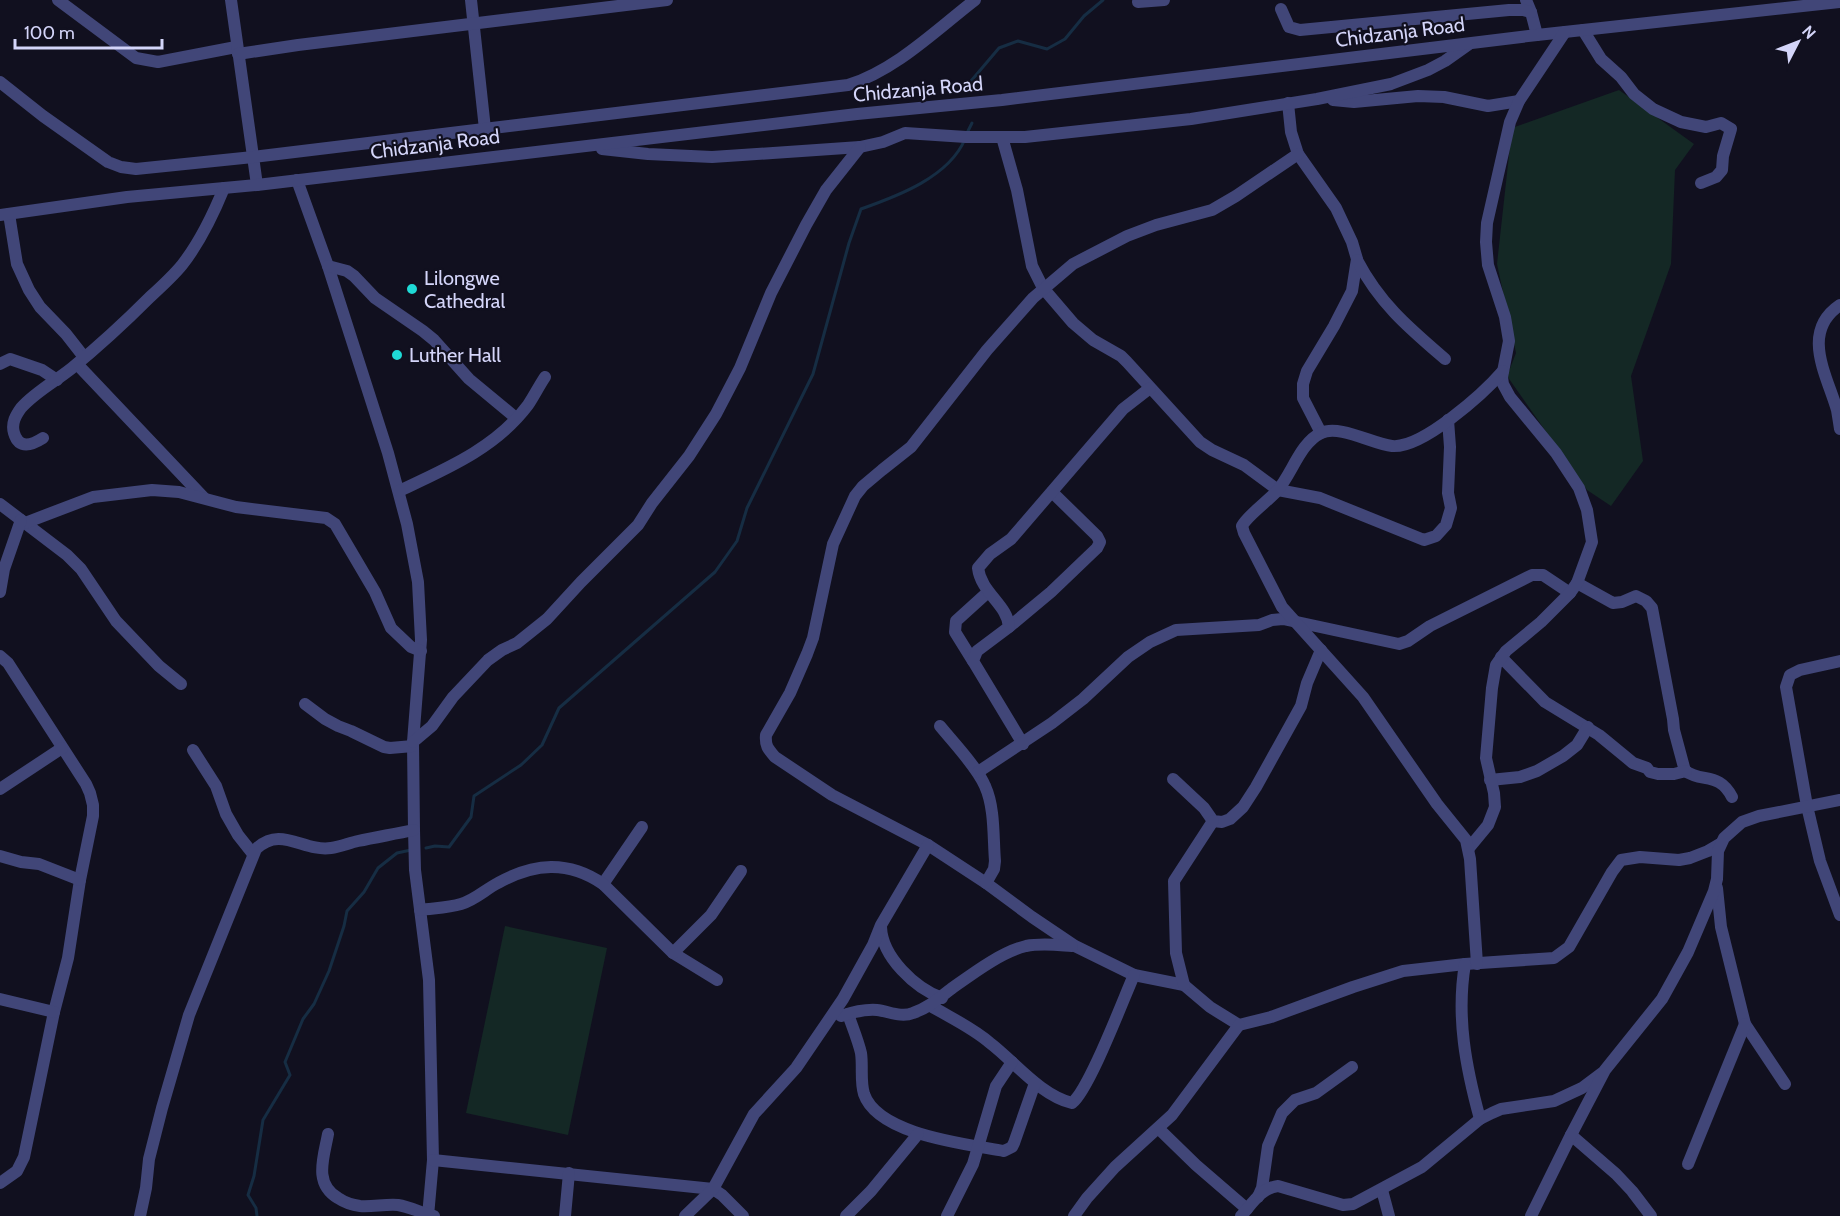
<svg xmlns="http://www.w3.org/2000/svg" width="1840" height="1216" font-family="Cabin,sans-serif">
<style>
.green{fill:#142825}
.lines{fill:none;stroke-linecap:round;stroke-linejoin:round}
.stream{stroke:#162d43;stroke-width:3}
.minor{stroke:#414678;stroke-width:12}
.poi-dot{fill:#1fdad6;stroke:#11101f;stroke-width:2}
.labels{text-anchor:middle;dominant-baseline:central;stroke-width:4.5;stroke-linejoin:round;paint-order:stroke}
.street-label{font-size:20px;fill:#d4d5f9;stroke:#11101f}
.poi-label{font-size:20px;fill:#d4d5f9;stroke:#11101f;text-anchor:start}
</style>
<rect width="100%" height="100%" fill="#11101f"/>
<g class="green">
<path d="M 1619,90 L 1694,144 L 1675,170 L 1671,264 L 1631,376 L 1643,461 L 1611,506 L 1587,490 L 1507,376 L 1516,353 L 1497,264 L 1512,128 Z"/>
<path d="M 505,926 L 607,948 L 568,1135 L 466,1113 Z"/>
</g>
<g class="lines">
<g class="stream">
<path d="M 971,81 L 999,48 L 1018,41 L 1047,49 L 1065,39 L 1084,16 L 1103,0"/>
<path d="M 967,133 L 972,123"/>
<path d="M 426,848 L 435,846 L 449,847 L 471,817 L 474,796 L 521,765 L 542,745 L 559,708 L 715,572 L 737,541 L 747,508 L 813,374 L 849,243 L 861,209 C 898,196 949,177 965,139"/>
<path d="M 257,1216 L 256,1208 L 248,1195 L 254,1176 L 263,1120 L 290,1075 L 285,1062 L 303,1019 L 314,1004 L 329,971 L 344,926 L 347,911 L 364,892 L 378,868 L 397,853 L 411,850"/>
</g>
<g class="minor">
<path d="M 58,0 L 136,58 L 158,62 L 236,47"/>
<path d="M 231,0 L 257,185"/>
<path d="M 471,0 L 485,129"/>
<path d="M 1526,0 L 1531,12 L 1537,35"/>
<path d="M 1138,2 L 1164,0"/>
<path d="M 1281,9 L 1289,27 L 1300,30 L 1509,10 L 1523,10 L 1531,12"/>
<path d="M 1583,30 L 1601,59 L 1621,77 L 1634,94 L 1653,109 L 1681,122 L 1706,127 L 1721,123 L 1731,129 L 1723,156 L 1722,170 L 1716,177 L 1701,183"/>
<path d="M 238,54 L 298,45 L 667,0"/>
<path d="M 0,82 L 43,116 L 108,162 L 121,167 L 136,169 L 253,157 L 848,85 C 896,70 936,30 975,0"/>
<path d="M 1333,100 L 1354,102 L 1418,96 L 1444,97 L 1488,106 L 1519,101"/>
<path d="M 1288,103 L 1291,132 L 1298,154 L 1336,208 L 1352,242 L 1357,259 L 1352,291 L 1334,326 L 1307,371 L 1303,384 L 1303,398 L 1321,433"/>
<path d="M 1002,137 L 1017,190 L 1032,266 L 1043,288 L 1073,323 L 1093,340 L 1121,356 L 1127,362 L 1200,442 L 1212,450 L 1244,465 L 1278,490 L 1320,498 L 1424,540 L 1436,536 L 1446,525 L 1451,508 L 1448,493 L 1450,447 L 1448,420"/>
<path d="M 602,149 L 648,154 L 712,157 L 742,155 L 860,147 L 883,142 L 905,133 L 966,137 L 1025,137 L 1191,119 L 1317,99 L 1391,84 L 1428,70 L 1445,61 L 1469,44"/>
<path d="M 1298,154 L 1236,196 L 1212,210 L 1156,225 L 1127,236 L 1073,264 L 1033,298 L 987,350 L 911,447 L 882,470 L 863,486 L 855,496 L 833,544 L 813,638 L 807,654 L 790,693 L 766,735 C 765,746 768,749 775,757 L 832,795 L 928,845 L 986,883 L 1032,917 L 1075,946 L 1134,975 L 1184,985 L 1210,1007 L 1239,1025 L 1271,1017 L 1353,987 L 1403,971 L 1465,964 L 1554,958 L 1569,947 L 1612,872 L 1621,860 L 1640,857 L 1679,860 L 1690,858 L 1708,851 L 1720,844"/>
<path d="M 297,180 L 328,266 L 388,453 L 407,524 L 418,582 L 421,640 L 413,742 L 414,830 L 415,870 L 429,980 L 433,1160 L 428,1216"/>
<path d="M 9,214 L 17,264 L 29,290 L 40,307 L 66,334 L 84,357"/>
<path d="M 0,215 L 127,197 L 257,185 L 857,114 L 1002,100 L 1537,35 L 1840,2"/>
<path d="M 1357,260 C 1380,304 1409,328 1445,359"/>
<path d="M 328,266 L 347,271 L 354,276 L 375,298 L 423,331 L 434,340 L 469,379 L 516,418"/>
<path d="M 1840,305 C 1800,332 1827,375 1837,410 C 1838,416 1839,422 1840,429"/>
<path d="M 0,364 L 10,359 L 42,370 L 57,380"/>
<path d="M 77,364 L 204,498"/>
<path d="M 43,438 C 32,445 19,450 14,433 C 11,423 16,415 21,408 C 35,392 56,381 72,368 C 99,346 125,322 150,297 C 161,287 173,276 182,265 C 200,242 213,215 224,188"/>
<path d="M 399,491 C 446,469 496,448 528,405 C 534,396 539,386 545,377"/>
<path d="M 0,504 L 67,555 L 81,569 L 116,621 L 159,666 L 181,684"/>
<path d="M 25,523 L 93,497 L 152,490 L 179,492 L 236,507 L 326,518 L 335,524 L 375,592 L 391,628 L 411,647 L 421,651"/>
<path d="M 1577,583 L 1613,603 L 1622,602 L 1636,596 L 1646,601 L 1652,608 L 1673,719 L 1674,730 L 1685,771 C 1703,783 1719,772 1732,797"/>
<path d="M 0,592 L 4,569 L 21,520"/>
<path d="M 1009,627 L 1051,592 L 1097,548 L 1100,542 L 1097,536 L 1052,492"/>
<path d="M 0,656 L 8,663 L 86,784 L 90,793 L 93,805 L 93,816 L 80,880 L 68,958 L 54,1012 L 24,1157 L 17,1171 L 0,1183"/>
<path d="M 1501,657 L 1545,702 L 1599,735 L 1633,763 L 1647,768 L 1650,772 L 1658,774 L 1674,774 L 1686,771"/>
<path d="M 973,661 L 955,632 L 956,621 L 988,592"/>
<path d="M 1840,661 L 1800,670 L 1790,675 L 1786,687 L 1807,806 L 1820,861 L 1840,915"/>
<path d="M 305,704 L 325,719 L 338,726 L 351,731 L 384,747 L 390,748 L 413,746"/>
<path d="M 940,726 C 953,742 977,767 985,786 C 995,808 993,837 995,861 L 994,869 L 986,883"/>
<path d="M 413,742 L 432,726 L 453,697 L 488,660 L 502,650 L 517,643 L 547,619 L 581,582 L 638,525 L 652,503 L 689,456 L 716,414 L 740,368 L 771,293 L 806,225 L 826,190 L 860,147"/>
<path d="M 1023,744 L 973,661 L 977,651 L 1009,627 C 1008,605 981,593 978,568 L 990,554 L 1011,539 L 1123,409 L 1150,388"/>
<path d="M 193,750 L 216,786 L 226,814 L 238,835 L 253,854"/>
<path d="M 978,772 L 1052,723 L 1083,699 L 1128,657 L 1150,642 L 1176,630 L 1259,625 L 1272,620 L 1283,619 L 1399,644 L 1408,641 L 1430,626 L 1532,575 L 1543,575 L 1570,593"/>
<path d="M 1173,779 L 1204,808 L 1213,821 L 1222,822 L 1230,819 L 1243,807 L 1256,787 L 1301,706 L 1307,683 L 1321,650"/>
<path d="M 1490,780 L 1520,777 L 1537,771 L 1563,756 L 1577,745 L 1588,727"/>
<path d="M 0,789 L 62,748"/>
<path d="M 1469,848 L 1488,825 L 1495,807 L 1494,793 L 1486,758 L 1492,688 L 1496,665 L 1506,651 L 1541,622 L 1570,593 L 1577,583 L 1592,542 L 1587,510 L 1579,488 L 1556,453 L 1510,397 L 1503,384 L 1502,377 L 1509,341 L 1505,317 L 1488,265 L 1486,242 L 1487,223 L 1510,122 L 1519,101 L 1565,32"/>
<path d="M 0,856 L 21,862 L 39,864 L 80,880"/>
<path d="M 603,884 L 642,827"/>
<path d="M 1717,888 L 1721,927 L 1745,1024 L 1785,1084"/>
<path d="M 420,910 C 434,908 448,908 461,904 C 475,900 486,889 498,883 C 534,863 568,860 603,884 L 673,953 L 717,980"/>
<path d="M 881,927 C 882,957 915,988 942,998"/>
<path d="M 673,953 L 711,915 L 741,871"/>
<path d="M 1465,964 C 1456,1017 1466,1068 1480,1119"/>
<path d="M 1477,964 L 1470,859 L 1466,840 L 1437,804 L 1363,697 L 1282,607 L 1244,533 L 1242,526 C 1247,516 1268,501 1277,491 C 1292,474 1300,443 1321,433 C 1339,424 1373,444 1392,446 C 1422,449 1484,393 1503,371"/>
<path d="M 1184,985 L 1176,953 L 1174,881 L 1213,821"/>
<path d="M 0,999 L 54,1012"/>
<path d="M 931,1006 C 951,1018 973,1028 990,1043 C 1015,1062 1040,1095 1072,1103 C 1089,1090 1123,1000 1134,975"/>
<path d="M 848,1014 C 852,1026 858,1040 861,1053 C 863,1066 860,1081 864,1094 C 878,1135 967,1144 1004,1151 L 1012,1147 L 1014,1143 L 1035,1083"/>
<path d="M 841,1016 C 853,1012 864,1009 877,1010 C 888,1011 901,1018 913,1013 C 928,1008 938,999 951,989 C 972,974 1001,952 1026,946 C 1042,943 1057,945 1072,946"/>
<path d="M 1159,1129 L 1196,1165 L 1247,1209"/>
<path d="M 328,1134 C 324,1157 313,1183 338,1198 C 344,1202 352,1205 360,1206 C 372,1207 385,1204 398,1205 C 410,1207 422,1213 434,1216"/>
<path d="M 1571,1135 L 1616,1174 L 1632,1191 L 1651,1216"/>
<path d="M 433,1160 L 713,1189 L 722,1195 L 743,1216"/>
<path d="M 1688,1164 L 1745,1024"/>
<path d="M 1382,1190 L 1389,1216"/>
<path d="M 1258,1197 L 1262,1188 L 1268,1146 L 1282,1113 L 1295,1100 L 1316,1093 L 1352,1067"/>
<path d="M 140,1216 L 146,1188 L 149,1159 L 162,1108 L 189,1015 L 256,849 C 281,825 303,852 331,848 C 340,847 349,843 358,841 C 377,837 395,834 414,830"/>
<path d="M 565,1216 L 569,1173"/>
<path d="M 685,1216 L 713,1189 L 754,1114 L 796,1068 L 843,999 L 873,945 L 881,925 L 928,845"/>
<path d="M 846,1216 L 871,1191 L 918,1134"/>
<path d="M 947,1216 L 973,1164 L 996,1086 L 1012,1062"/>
<path d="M 1074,1216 L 1087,1198 L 1115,1167 L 1172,1115 L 1239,1025"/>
<path d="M 1241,1216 C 1252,1204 1261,1188 1278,1186 L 1343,1205 L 1353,1204 L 1422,1167 L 1480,1119 L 1492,1113 L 1501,1109 L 1554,1101 L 1582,1088 L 1602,1073"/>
<path d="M 1531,1216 L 1571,1135 L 1605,1070 L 1662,999 L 1688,952 L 1714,891 L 1717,879 L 1718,851 L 1724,838 L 1742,822 L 1759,816 L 1840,800"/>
</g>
</g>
<g class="poi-dot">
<circle cx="412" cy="289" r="6"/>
<circle cx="397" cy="355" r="6"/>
</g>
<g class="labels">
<g class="street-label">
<text transform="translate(1400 32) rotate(-7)">Chidzanja Road</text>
<text transform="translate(918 89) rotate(-5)">Chidzanja Road</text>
<text transform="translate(435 144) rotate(-7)">Chidzanja Road</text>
</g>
<g class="poi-label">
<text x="424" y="278">Lilongwe<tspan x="424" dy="23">Cathedral</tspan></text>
<text x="409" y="355">Luther Hall</text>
</g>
</g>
<g transform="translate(1798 42) rotate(48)" stroke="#11101f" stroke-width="4.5" paint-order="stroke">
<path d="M0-4.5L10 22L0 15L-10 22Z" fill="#d4d5f9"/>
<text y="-9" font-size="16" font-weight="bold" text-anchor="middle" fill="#d4d5f9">N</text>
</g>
<path d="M15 39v9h147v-9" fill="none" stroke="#d4d5f9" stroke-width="3"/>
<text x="24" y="39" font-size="18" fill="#d4d5f9" stroke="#11101f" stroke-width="4.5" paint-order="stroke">100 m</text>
</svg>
